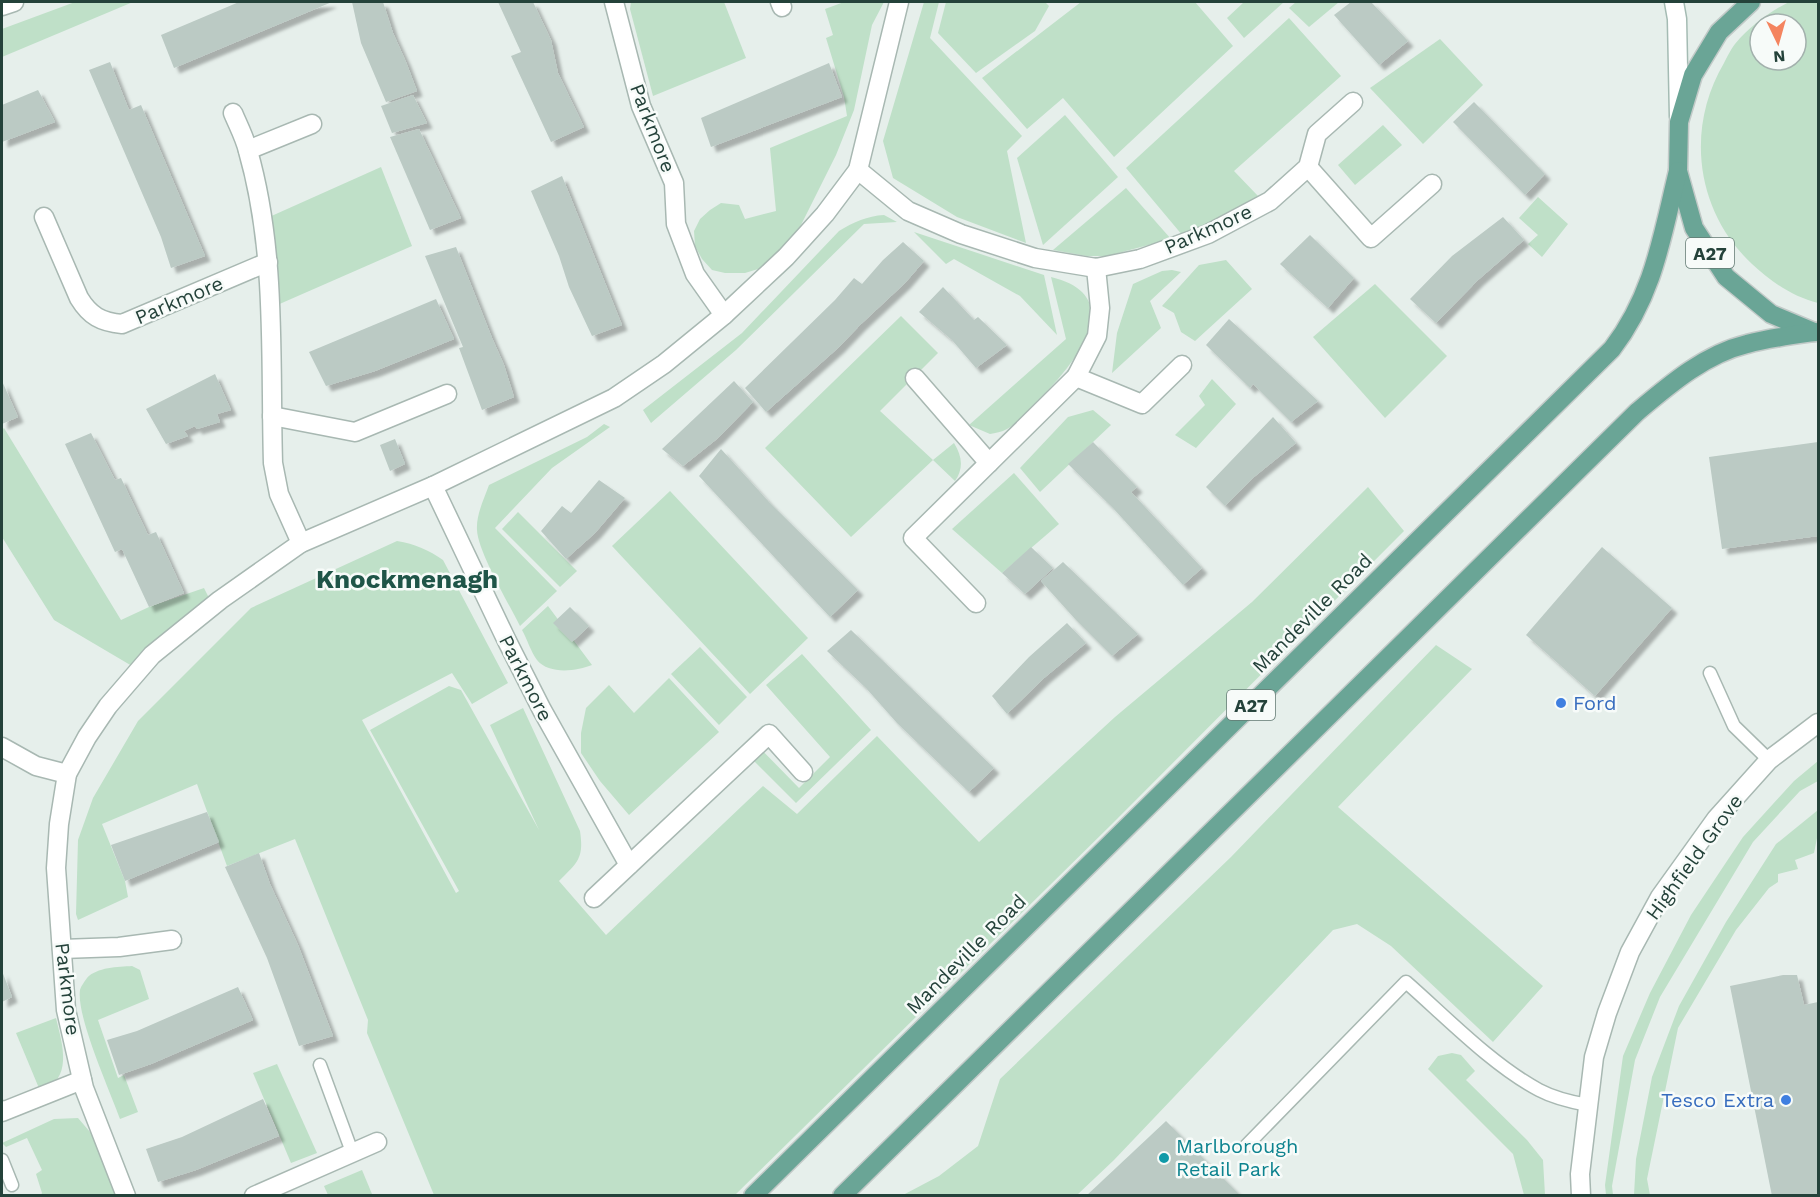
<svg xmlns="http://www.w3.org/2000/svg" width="1820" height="1197" font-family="'Work Sans',sans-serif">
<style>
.green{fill:#bfe0c8;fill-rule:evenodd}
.building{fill:#bbcac4;filter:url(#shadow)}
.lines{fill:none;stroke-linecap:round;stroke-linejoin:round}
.lane-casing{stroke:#a8b8b2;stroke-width:15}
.street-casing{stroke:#a8b8b2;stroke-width:21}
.secondary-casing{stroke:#a4bbb3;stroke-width:21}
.primary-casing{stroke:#c2cac8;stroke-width:21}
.lane{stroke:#fff;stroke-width:12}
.street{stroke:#fff;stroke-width:18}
.secondary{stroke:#fff;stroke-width:18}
.primary{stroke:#6aa596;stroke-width:18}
.shop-dot{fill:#3f7fe0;stroke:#f7fbf9;stroke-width:2}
.culture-dot{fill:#0f9aa8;stroke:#f7fbf9;stroke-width:2}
.labels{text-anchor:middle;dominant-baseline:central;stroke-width:5;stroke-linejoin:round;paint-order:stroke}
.shield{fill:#f7fbf9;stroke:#637a73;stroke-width:1.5}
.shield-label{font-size:18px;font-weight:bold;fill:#24423a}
.street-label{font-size:20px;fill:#24423a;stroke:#f7fbf9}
.shop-label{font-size:20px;fill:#366cbe;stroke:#f7fbf9;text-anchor:start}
.culture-label{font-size:20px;fill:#0d838f;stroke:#f7fbf9;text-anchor:start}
.district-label{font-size:26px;font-weight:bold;fill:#1f5548;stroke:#f7fbf9}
</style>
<defs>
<filter id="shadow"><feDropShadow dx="5.5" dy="5.5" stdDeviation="1.5" flood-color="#0004"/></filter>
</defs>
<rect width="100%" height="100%" fill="#e6efeb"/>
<g class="green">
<path d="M 75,2 L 133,2 L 2,57 L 2,29 Z"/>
<path d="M 631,2 L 724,2 L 746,58 L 653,96 L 630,9 Z"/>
<path d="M 844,2 L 884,2 L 872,25 L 854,110 L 836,155 L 793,241 L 765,267 L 745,273 L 725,273 L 712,270 L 702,259 L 695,246 L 694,231 L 700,219 L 710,210 L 721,203 L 739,205 L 745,219 L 776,211 L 770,148 L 847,116 L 844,97 L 826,38 L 833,35 L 825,9 Z"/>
<path d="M 924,2 L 939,2 L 930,38 L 1022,136 L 1007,151 L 1026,243 L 957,217 L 893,178 L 883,141 Z"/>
<path d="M 946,2 L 1045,2 L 1049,6 L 1035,31 L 976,73 L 938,33 Z"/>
<path d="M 1081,2 L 1195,2 L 1233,46 L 1114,157 L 1063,98 L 1027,129 L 982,78 Z"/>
<path d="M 1244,2 L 1284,2 L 1244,38 L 1227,18 Z"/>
<path d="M 1296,2 L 1339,2 L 1309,27 L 1289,8 Z"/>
<path d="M 1789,2 L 1818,2 L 1818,303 C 1793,297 1770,281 1752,264 C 1696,212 1685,129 1724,63 C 1727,57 1731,49 1735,44 C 1750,26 1769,12 1789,2 ZM 1760,24 L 1796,24 L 1796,60 L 1760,60 Z"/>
<path d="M 1289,18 L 1341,76 L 1234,171 L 1258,196 L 1245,206 L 1183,236 L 1126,168 Z"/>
<path d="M 1440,39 L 1483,85 L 1423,144 L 1370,88 Z"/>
<path d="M 1065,115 L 1118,177 L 1043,245 L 1017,158 Z"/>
<path d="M 1383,125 L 1402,145 L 1355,185 L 1338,165 Z"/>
<path d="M 381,167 L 412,246 L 275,306 L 267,218 Z"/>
<path d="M 1126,188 L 1171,239 L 1107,256 L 1087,256 L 1053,250 Z"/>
<path d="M 1538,197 L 1568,224 L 1542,257 L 1528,244 L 1538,235 L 1519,218 Z"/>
<path d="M 884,215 L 897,222 L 864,224 L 736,350 L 651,423 L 643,410 L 742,333 L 839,231 C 854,222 867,216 884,215 Z"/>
<path d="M 914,232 L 1044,275 L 1057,335 L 1020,296 L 954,259 L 946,264 Z"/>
<path d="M 1226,260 L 1252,289 L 1195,341 L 1181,332 L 1174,313 L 1162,306 L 1199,265 Z"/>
<path d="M 1172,270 L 1181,272 L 1150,301 L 1161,328 L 1112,373 L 1117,333 L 1133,284 L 1162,271 Z"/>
<path d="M 1051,277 C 1134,297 1069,371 1034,404 C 1026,412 1017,424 1007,429 C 1002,432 995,433 990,434 L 969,425 L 1066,339 Z"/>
<path d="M 1375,284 L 1447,356 L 1385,418 L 1313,337 Z"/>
<path d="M 901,316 L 938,353 L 880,411 L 933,460 L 954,443 C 962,456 964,468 955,481 L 933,460 L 851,537 L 765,448 Z"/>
<path d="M 1212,379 L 1236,404 L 1196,448 L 1175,435 L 1205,405 L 1199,396 Z"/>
<path d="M 1093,410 L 1111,425 L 1040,492 L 1020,468 L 1068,417 Z"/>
<path d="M 604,424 L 610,427 L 552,468 L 495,528 L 557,591 L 520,626 C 509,604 478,552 477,530 C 476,515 484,499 489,485 L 587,437 Z"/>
<path d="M 4,428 L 121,620 L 149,607 L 204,588 L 209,598 L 132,666 L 54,620 L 2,537 L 2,430 Z"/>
<path d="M 1014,473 L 1059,524 L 1002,573 L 952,529 Z"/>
<path d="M 1368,487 L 1404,531 L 1112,824 L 735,1195 L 434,1195 L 367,1033 L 368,1020 L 295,839 L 227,866 L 197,784 L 102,824 L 125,881 L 128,897 L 78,920 L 76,914 L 78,840 L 93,798 L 138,721 L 251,608 L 397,541 C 415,544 429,550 443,560 L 508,683 L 472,704 L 452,673 L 362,720 L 456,893 L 459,891 L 370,730 L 449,686 L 461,690 L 539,830 L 490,725 L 523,708 L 580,831 C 584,858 578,862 559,881 L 606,935 L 763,786 L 797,814 L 877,736 L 979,842 L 1115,717 L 1252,602 Z"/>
<path d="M 670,491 L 808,638 L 750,694 L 612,546 Z"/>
<path d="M 518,512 L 577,571 L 560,587 L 502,529 Z"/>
<path d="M 548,606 L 592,665 C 577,671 549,675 537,660 C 531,652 527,639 522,630 Z"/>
<path d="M 1436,645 L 1472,669 L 1338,807 L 1543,986 L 1493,1042 L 1391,946 L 1357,924 L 1333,930 L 1114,1160 L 1077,1195 L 903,1195 L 939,1176 L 978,1146 L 1000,1079 L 1231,857 Z"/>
<path d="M 700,647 L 747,697 L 719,725 L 671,674 Z"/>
<path d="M 802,654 L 871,730 L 796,803 L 744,751 L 754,742 L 799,788 L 830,757 L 766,685 Z"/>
<path d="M 669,678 L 719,732 L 629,815 L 600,781 L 581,753 L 581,733 L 586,708 L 609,685 L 634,713 Z"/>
<path d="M 1818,761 L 1818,781 L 1800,791 L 1753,842 L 1660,997 L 1635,1060 L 1612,1186 L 1613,1195 L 1606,1195 L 1605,1185 L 1623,1056 L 1650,993 L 1691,915 L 1743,837 L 1794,781 Z"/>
<path d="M 1818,810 L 1818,833 L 1814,853 L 1795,860 L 1798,869 L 1778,874 L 1778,882 L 1769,888 L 1736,930 L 1678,1028 L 1647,1179 L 1650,1195 L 1634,1195 L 1636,1159 L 1652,1077 L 1679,1006 L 1726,922 L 1776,844 Z"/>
<path d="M 132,966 L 140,970 L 149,999 L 98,1020 L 118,1078 L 124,1075 L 138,1112 L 120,1119 C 110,1091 76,1016 80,990 C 81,986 85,981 87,978 C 97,967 118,967 132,966 Z"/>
<path d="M 56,1018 C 63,1047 73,1077 41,1093 L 16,1033 Z"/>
<path d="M 1452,1053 L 1461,1055 L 1475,1071 L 1466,1080 L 1527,1140 L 1543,1160 L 1545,1195 L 1524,1195 L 1513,1154 L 1428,1069 L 1438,1056 Z"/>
<path d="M 277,1064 L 317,1153 L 291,1163 L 253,1073 Z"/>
<path d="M 78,1118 L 96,1139 L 118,1195 L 41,1195 L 42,1193 L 36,1174 L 42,1170 L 27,1138 L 6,1147 L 2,1143 L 54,1119 Z"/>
<path d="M 362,1170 L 372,1194 L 328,1195 L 324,1186 Z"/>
</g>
<g class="building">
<path d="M 239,2 L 332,2 L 174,68 L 161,35 Z"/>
<path d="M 352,2 L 383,2 L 393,33 L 406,62 L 417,91 L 386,102 L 361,43 Z"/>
<path d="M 498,2 L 533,2 L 551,40 L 558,73 L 584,127 L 551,142 L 511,56 L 521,52 Z"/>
<path d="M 1351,2 L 1371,2 L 1408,41 L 1379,65 L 1334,15 Z"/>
<path d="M 110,62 L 129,110 L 141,105 L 205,256 L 171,268 L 161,237 L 89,70 Z"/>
<path d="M 829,63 L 842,97 L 711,147 L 701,118 Z"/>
<path d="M 38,90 L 55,122 L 2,142 L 2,105 Z"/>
<path d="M 413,95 L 427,123 L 392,133 L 381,106 Z"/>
<path d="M 1474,102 L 1545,174 L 1525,195 L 1453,122 Z"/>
<path d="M 419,129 L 461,218 L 430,230 L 390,137 Z"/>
<path d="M 562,176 L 622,325 L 592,336 L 569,287 L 559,256 L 531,191 Z"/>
<path d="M 1503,217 L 1524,240 L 1478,280 L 1436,323 L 1410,299 L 1452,256 Z"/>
<path d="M 1310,235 L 1354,278 L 1328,308 L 1280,264 Z"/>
<path d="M 903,242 L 924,261 L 905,283 L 860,325 L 839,347 L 766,412 L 745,388 L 835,300 L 854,278 L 862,284 L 883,260 Z"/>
<path d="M 456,247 L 492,338 L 504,365 L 514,397 L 482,410 L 459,348 L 463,347 L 425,256 Z"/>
<path d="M 943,287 L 974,320 L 978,317 L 1007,345 L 976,368 L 952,340 L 919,312 Z"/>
<path d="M 436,299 L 454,339 L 375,371 L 326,386 L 309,352 Z"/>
<path d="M 1229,319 L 1277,363 L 1318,401 L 1291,422 L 1253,384 L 1250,388 L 1206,345 Z"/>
<path d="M 215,374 L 231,410 L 217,414 L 220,422 L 197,429 L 195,426 L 184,431 L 188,436 L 166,444 L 146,409 Z"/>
<path d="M 2,381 L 18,417 L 2,424 Z"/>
<path d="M 734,381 L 753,402 L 718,438 L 683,466 L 662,449 Z"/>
<path d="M 1273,417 L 1296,443 L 1254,477 L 1225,506 L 1206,487 Z"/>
<path d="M 91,433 L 115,480 L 121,478 L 148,535 L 156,532 L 184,593 L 149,607 L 122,549 L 115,552 L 65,444 Z"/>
<path d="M 395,439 L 405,464 L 390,471 L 380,445 Z"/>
<path d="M 1093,442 L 1137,487 L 1131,492 L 1202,568 L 1183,585 L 1113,508 L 1068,464 Z"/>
<path d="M 1818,442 L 1818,536 L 1722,549 L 1709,457 Z"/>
<path d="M 721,449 L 769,502 L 858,590 L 830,617 L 699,476 Z"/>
<path d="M 599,480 L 625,498 L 595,533 L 566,559 L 541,531 L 562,506 L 571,513 Z"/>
<path d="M 1031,547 L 1053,568 L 1025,594 L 1002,573 Z"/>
<path d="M 1602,547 L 1672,608 L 1595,696 L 1526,635 Z"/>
<path d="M 1063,562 L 1138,634 L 1112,656 L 1076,620 L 1041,581 Z"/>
<path d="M 570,607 L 589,626 L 572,642 L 553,623 Z"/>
<path d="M 1067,623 L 1086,643 L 1044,678 L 1007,714 L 992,696 L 1029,657 Z"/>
<path d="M 851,630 L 994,768 L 969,792 L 897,723 L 866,688 L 827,651 Z"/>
<path d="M 207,812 L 219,842 L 125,881 L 111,845 Z"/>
<path d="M 259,853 L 270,884 L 298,945 L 333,1036 L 299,1046 L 267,958 L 225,867 Z"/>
<path d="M 2,971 L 12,997 L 2,1002 Z"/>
<path d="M 1783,975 L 1797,975 L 1804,1005 L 1818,1002 L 1818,1196 L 1772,1196 L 1730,986 Z"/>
<path d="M 238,987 L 253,1020 L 151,1064 L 119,1075 L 107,1040 L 137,1031 Z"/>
<path d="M 263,1099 L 279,1136 L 196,1170 L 158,1182 L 146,1149 L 182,1137 Z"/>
<path d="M 1166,1121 L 1241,1196 L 1086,1196 Z"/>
</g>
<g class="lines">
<defs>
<g id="lane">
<path d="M 1710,673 L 1734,726 L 1769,760"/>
<path d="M 320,1065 L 352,1152"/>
<path d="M 1246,1146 L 1406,982 C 1446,1017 1492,1065 1539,1090 C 1554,1098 1571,1102 1588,1105"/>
<path d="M 2,1160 L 12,1185"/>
</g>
<g id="street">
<path d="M 614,2 L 641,106 L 674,183 L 676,224 L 695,274 L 724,315"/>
<path d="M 780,2 L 782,7"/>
<path d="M 2,6 L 14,2"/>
<path d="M 233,113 C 238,125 245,138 248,151 C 277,252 270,360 273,463 L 279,494 L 301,543"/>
<path d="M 248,150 L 312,124"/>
<path d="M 1308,167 L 1371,238 L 1432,184"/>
<path d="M 858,170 L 908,211 L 961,234 L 1035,258 L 1096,268 L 1140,259 L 1208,234 L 1270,201 L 1308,167 L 1317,134 L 1353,102"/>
<path d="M 44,217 L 79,298 C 90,316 101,322 122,324 L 268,262"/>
<path d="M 1076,377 L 1142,404 L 1182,365"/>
<path d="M 915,378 L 989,463"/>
<path d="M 272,416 L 355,432 L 447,394"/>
<path d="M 433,486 L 507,641 L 542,710 L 629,865"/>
<path d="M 976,603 L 913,538 L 1076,377 L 1097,336 L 1100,308 L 1096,268"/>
<path d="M 2,747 L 36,766 L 67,774"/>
<path d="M 594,898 L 769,734 L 803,772"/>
<path d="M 62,949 L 119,947 L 172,940"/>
<path d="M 2,1110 L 2,1112 L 82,1080"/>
<path d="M 126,1196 L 84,1088 L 66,1010 L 56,868 L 59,824 L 67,774 L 87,737 L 108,706 L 152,655 L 220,600 L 301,543 L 433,486 L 614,398 L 664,364 L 724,315 L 786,257 L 825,214 L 858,170 L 899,2"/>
<path d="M 254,1196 L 377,1142"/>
<path d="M 1581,1196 L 1580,1174 L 1594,1057 L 1607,1013 L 1630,952 L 1660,897 L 1716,819 L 1769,760 L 1818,723"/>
</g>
<path id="secondary" d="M 1674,2 L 1677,19 L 1679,117"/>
<g id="primary">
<path d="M 1751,2 L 1719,32 L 1693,75 L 1679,122 L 1678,171 L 1694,228 L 1726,277 L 1771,314 L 1814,332"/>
<path d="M 753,1196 L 1612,349 C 1654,294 1662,236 1678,171"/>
<path d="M 842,1196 L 1637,412 C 1669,385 1705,354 1747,344 C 1769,338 1793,335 1815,332"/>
</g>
</defs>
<use href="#lane" class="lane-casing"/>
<use href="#street" class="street-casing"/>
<use href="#secondary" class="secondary-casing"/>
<use href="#primary" class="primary-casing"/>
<use href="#lane" class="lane"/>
<use href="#street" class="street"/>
<use href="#secondary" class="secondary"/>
<use href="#primary" class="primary"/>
</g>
<g class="shop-dot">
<circle cx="1561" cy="703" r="6"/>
<circle cx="1786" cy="1100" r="6"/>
</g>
<circle class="culture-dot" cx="1164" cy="1158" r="6"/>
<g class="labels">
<g class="shield">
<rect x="1686" y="238" width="48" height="30" rx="4.5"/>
<rect x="1227" y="690" width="48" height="30" rx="4.5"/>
</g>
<g class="shield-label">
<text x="1710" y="253">A27</text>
<text x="1251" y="705">A27</text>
</g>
<g class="street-label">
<text transform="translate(653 128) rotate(69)">Parkmore</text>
<text transform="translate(1208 229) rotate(-24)">Parkmore</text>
<text transform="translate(179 300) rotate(-23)">Parkmore</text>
<text transform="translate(1312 613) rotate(-45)">Mandeville Road</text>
<text transform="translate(526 678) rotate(63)">Parkmore</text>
<text transform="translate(1694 857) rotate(-54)">Highfield Grove</text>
<text transform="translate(966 954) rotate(-45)">Mandeville Road</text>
<text transform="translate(68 989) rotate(83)">Parkmore</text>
</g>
<g class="shop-label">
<text x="1573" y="703">Ford</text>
<text x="1774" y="1100" text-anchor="end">Tesco Extra</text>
</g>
<g class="culture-label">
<text x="1176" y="1146">Marlborough<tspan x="1176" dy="23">Retail Park</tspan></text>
</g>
<g class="district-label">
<text x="407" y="579">Knockmenagh</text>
</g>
</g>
<rect width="1820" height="1197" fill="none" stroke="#24423a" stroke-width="6"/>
<g transform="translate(1778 42) rotate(175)"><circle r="28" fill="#f7fbf9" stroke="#a3b1ad" stroke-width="1.5"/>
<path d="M0-4.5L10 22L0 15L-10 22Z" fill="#f4845f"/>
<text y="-9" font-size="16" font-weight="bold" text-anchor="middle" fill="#24423a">N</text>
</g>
</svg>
